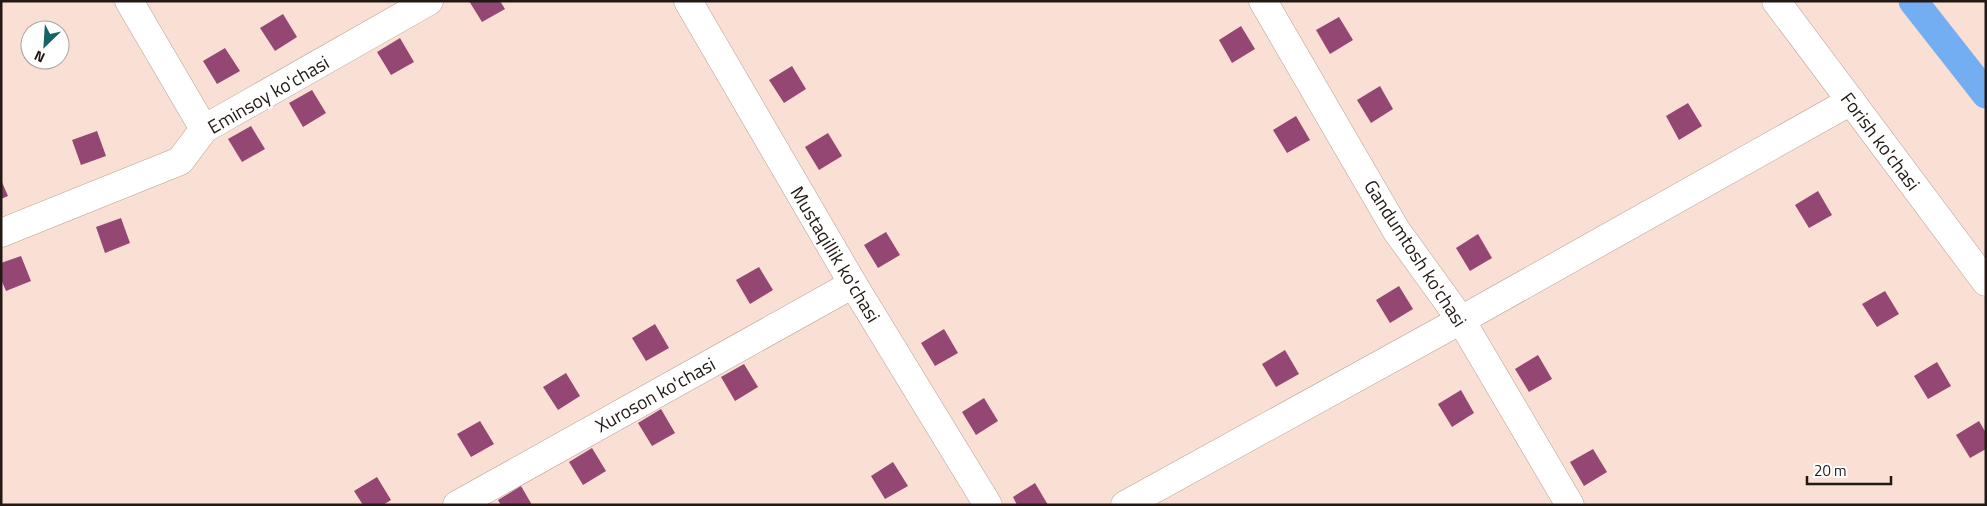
<svg xmlns="http://www.w3.org/2000/svg" width="1987" height="506" font-family="'Titillium Web',sans-serif">
<style>
.lines{fill:none;stroke-linecap:round;stroke-linejoin:round}
.canal{stroke:#73adf2;stroke-width:29}
.building{fill:#944773}
.minor-casing{stroke:#b8a095;stroke-width:29}
.primary-casing{stroke:#b8a095;stroke-width:29}
.minor{stroke:#fff;stroke-width:28}
.primary{stroke:#fff;stroke-width:28}
.labels{text-anchor:middle;dominant-baseline:central;stroke-width:5;stroke-linejoin:round;paint-order:stroke}
.street-label{font-size:19px;fill:#221915;stroke:#fff}
</style>
<rect width="100%" height="100%" fill="#f9dfd4"/>
<g class="lines">
<path class="canal" d="M 1913,1 L 1986,94"/>
</g>
<g class="building">
<path d="M 469,1 L 500,1 L 505,9 L 482,22 Z"/>
<path d="M 283,14 L 297,37 L 275,51 L 260,28 Z"/>
<path d="M 1339,17 L 1353,40 L 1330,54 L 1316,30 Z"/>
<path d="M 1241,26 L 1255,49 L 1232,63 L 1219,40 Z"/>
<path d="M 400,38 L 414,62 L 391,75 L 377,52 Z"/>
<path d="M 225,48 L 240,71 L 217,84 L 203,61 Z"/>
<path d="M 792,66 L 806,89 L 784,103 L 769,80 Z"/>
<path d="M 1380,86 L 1393,109 L 1371,123 L 1357,100 Z"/>
<path d="M 312,90 L 326,113 L 303,127 L 289,103 Z"/>
<path d="M 1688,103 L 1702,126 L 1679,140 L 1666,116 Z"/>
<path d="M 1296,116 L 1310,140 L 1287,153 L 1273,130 Z"/>
<path d="M 251,126 L 265,149 L 242,162 L 228,139 Z"/>
<path d="M 97,131 L 106,156 L 81,165 L 72,140 Z"/>
<path d="M 828,133 L 842,156 L 819,170 L 805,147 Z"/>
<path d="M 1,180 L 8,196 L 1,199 Z"/>
<path d="M 1818,191 L 1832,215 L 1809,228 L 1795,205 Z"/>
<path d="M 121,218 L 130,243 L 105,253 L 96,227 Z"/>
<path d="M 886,232 L 900,255 L 878,268 L 864,245 Z"/>
<path d="M 1478,234 L 1492,258 L 1470,271 L 1456,248 Z"/>
<path d="M 21,256 L 31,281 L 6,291 L 1,279 L 1,263 Z"/>
<path d="M 759,267 L 773,290 L 750,304 L 736,280 Z"/>
<path d="M 1399,286 L 1413,309 L 1390,323 L 1376,300 Z"/>
<path d="M 1885,291 L 1899,314 L 1877,327 L 1862,304 Z"/>
<path d="M 655,324 L 669,348 L 646,361 L 632,338 Z"/>
<path d="M 944,329 L 958,353 L 935,366 L 921,343 Z"/>
<path d="M 1285,350 L 1299,374 L 1276,387 L 1262,364 Z"/>
<path d="M 1538,355 L 1552,379 L 1529,392 L 1515,369 Z"/>
<path d="M 1937,362 L 1951,386 L 1928,399 L 1914,376 Z"/>
<path d="M 744,364 L 758,387 L 735,401 L 721,377 Z"/>
<path d="M 566,373 L 580,396 L 558,410 L 543,387 Z"/>
<path d="M 1461,390 L 1474,413 L 1452,427 L 1438,404 Z"/>
<path d="M 984,398 L 998,421 L 976,435 L 962,412 Z"/>
<path d="M 661,409 L 675,433 L 652,446 L 638,423 Z"/>
<path d="M 480,421 L 494,444 L 471,457 L 457,434 Z"/>
<path d="M 1979,421 L 1986,433 L 1986,449 L 1970,458 L 1956,435 Z"/>
<path d="M 592,448 L 606,471 L 583,485 L 569,462 Z"/>
<path d="M 1593,449 L 1607,472 L 1584,486 L 1570,462 Z"/>
<path d="M 893,462 L 908,486 L 885,499 L 871,476 Z"/>
<path d="M 377,477 L 391,500 L 383,505 L 363,505 L 354,491 Z"/>
<path d="M 1035,483 L 1048,505 L 1017,505 L 1013,497 Z"/>
<path d="M 521,486 L 532,505 L 501,505 L 498,500 Z"/>
</g>
<g class="lines">
<defs>
<g id="minor">
<path d="M 129,1 L 204,129"/>
<path d="M 688,1 L 853,284 L 988,505"/>
<path d="M 1263,1 L 1396,230 L 1461,320 L 1570,505"/>
<path d="M 1,233 L 180,161 L 204,129 L 429,1"/>
<path d="M 457,505 L 853,284"/>
<path d="M 1125,505 L 1461,320 L 1851,101"/>
</g>
<path id="primary" d="M 1776,1 L 1986,282"/>
</defs>
<use href="#minor" class="minor-casing"/>
<use href="#primary" class="primary-casing"/>
<use href="#minor" class="minor"/>
<use href="#primary" class="primary"/>
</g>
<g class="labels">
<g class="street-label">
<text transform="translate(268 94) rotate(-30)">Eminsoy ko'chasi</text>
<text transform="translate(1881 141) rotate(53)">Forish ko'chasi</text>
<text transform="translate(1416 253) rotate(57)">Gandumtosh ko'chasi</text>
<text transform="translate(836 254) rotate(59)">Mustaqillik ko'chasi</text>
<text transform="translate(655 394) rotate(-29)">Xuroson ko'chasi</text>
</g>
</g>
<rect width="1987" height="506" fill="none" stroke="#221915" stroke-width="5"/>
<g transform="translate(45 45) rotate(205)"><circle r="24" fill="#ffffff" stroke="#a7a3a1"/>
<path d="M0-4L9 19L0 12L-9 19Z" fill="#136368"/>
<text y="-8" font-size="14" font-weight="bold" text-anchor="middle" fill="#221915">N</text>
</g>
<path d="M1807 476v8h84v-8" fill="none" stroke="#221915" stroke-width="2.5"/>
<text x="1814" y="476" font-size="15" fill="#221915" stroke="#ffffff" stroke-width="4" paint-order="stroke">20 m</text>
</svg>
